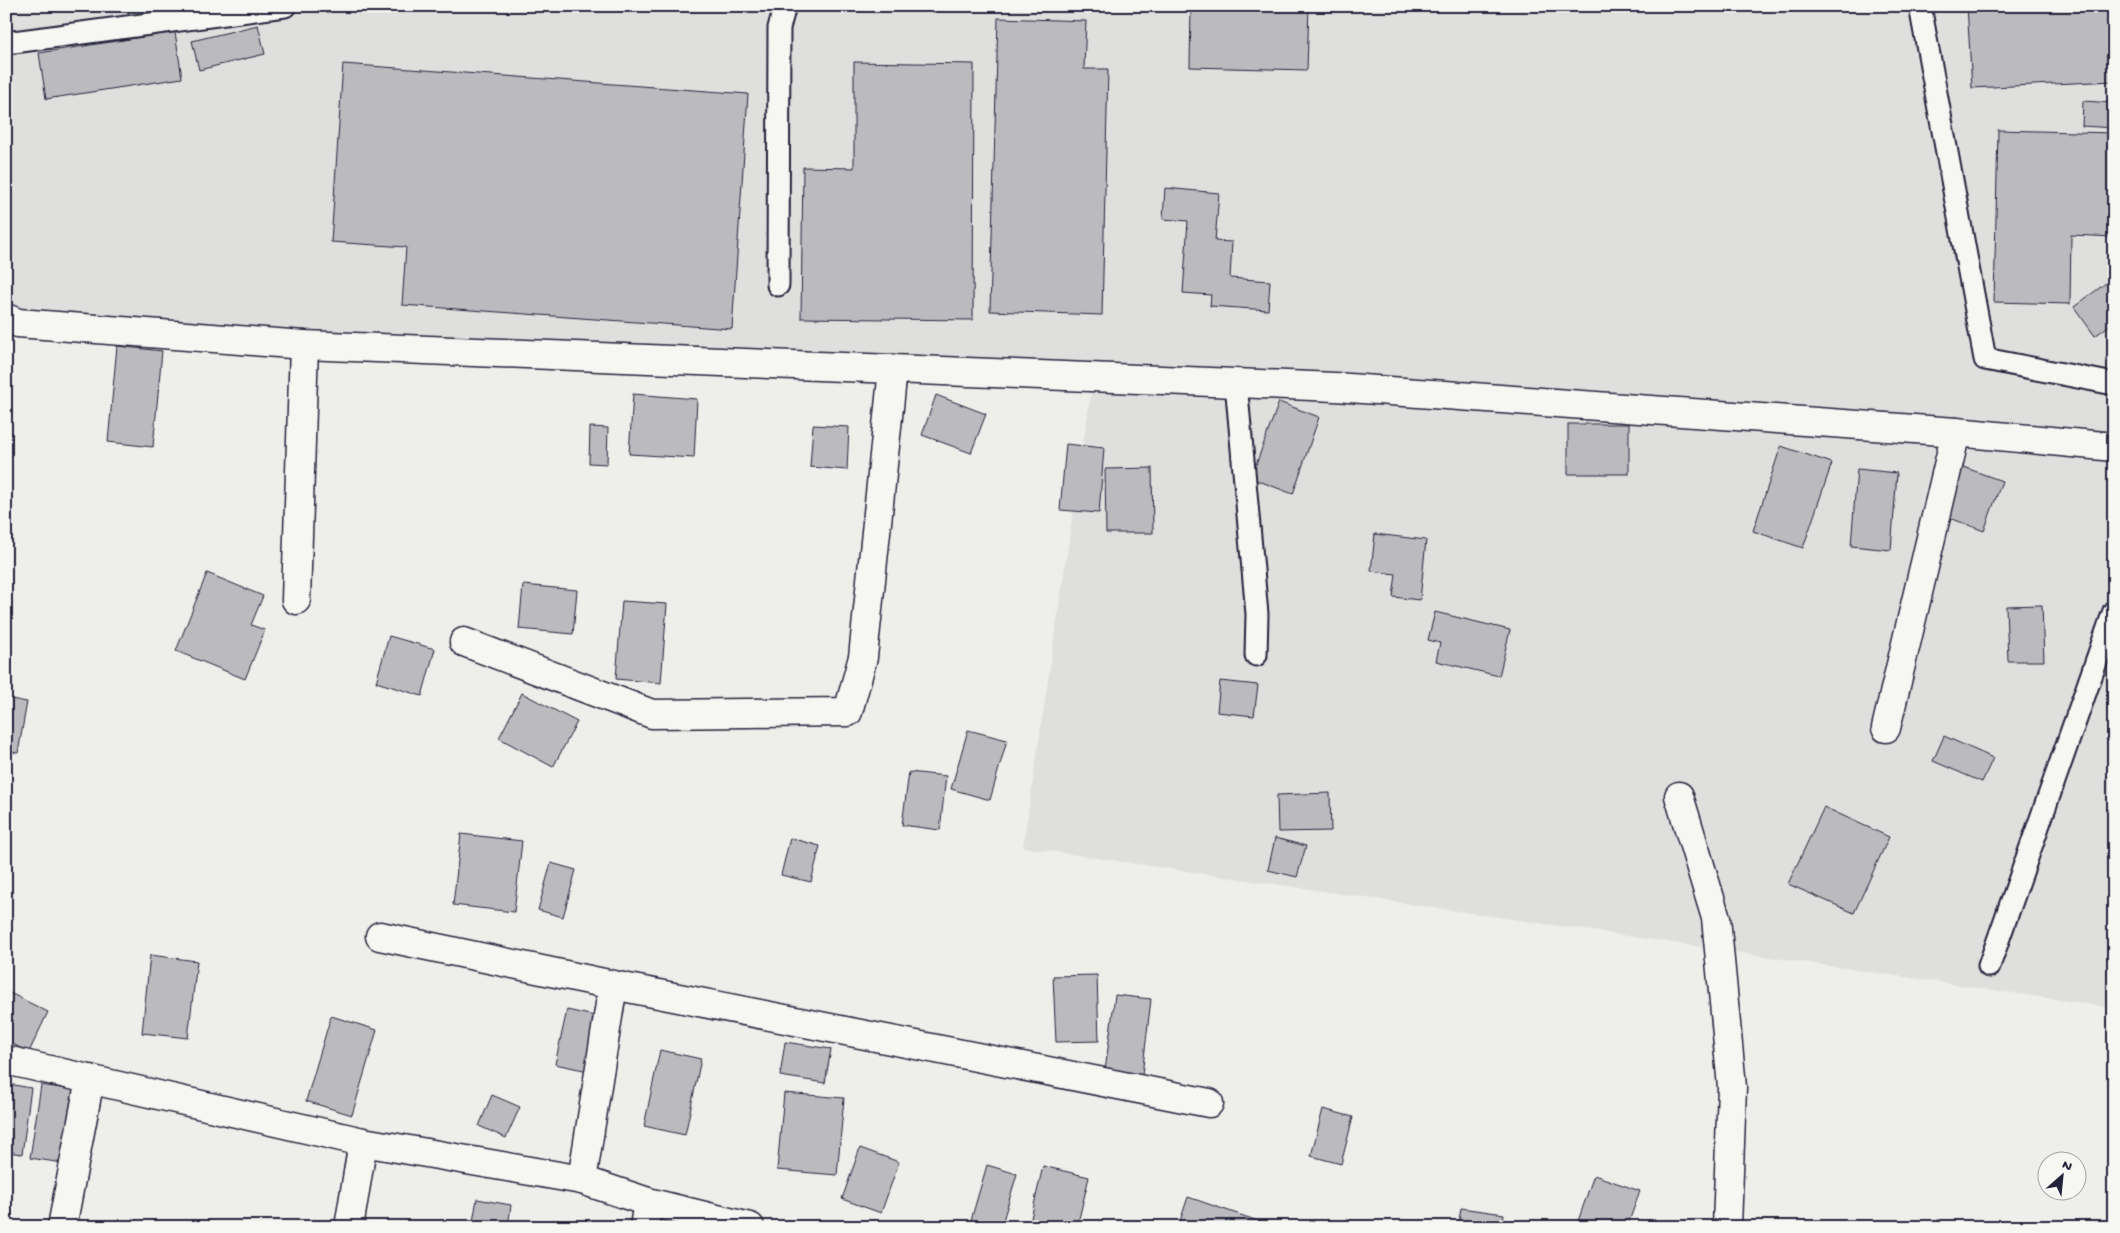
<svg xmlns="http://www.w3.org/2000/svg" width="2120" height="1233" font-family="'Gochi Hand',sans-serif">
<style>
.built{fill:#dfdfde}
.building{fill:#bbbbbf;stroke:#22223b}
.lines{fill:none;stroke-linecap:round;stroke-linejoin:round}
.lane-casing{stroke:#22223b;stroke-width:25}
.street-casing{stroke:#22223b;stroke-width:31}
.lane{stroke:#f6f6f2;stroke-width:21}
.street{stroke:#f6f6f2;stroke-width:28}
</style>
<rect width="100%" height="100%" fill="#eeeeeb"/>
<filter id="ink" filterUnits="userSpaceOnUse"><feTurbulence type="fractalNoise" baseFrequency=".02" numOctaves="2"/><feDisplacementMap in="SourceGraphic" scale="10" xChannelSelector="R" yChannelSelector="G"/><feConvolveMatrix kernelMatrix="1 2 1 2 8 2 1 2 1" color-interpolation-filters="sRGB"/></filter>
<g filter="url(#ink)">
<path class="built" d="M 6,6 L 2114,6 L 2114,1008 L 1023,847 L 1092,386 L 6,323 Z"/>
<g class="building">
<path d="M 1191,6 L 1309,6 L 1307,70 L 1190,67 Z"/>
<path d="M 1967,6 L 2114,6 L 2114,81 L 1972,88 Z"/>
<path d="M 998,18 L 1086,21 L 1084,69 L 1108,69 L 1102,315 L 990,311 Z"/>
<path d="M 258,25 L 265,54 L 199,70 L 192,41 Z"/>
<path d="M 175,32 L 182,78 L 46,99 L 39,53 Z"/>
<path d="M 854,62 L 974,64 L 973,320 L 801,318 L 803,167 L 854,168 Z"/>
<path d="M 343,64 L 748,94 L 732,329 L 402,305 L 406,247 L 331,242 Z"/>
<path d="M 2083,101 L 2114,103 L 2114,128 L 2082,126 Z"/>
<path d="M 1998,130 L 2114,133 L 2114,237 L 2071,235 L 2070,304 L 1994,302 Z"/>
<path d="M 1165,188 L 1219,193 L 1215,241 L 1232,242 L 1230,278 L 1270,281 L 1268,310 L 1210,306 L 1211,295 L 1183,293 L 1188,221 L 1163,219 Z"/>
<path d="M 2114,277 L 2111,283 L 2114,286 L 2114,322 L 2095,336 L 2074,307 Z"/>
<path d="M 117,346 L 162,351 L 153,447 L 108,442 Z"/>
<path d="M 633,394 L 697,399 L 694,458 L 629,454 Z"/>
<path d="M 936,395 L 986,414 L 971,453 L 922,435 Z"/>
<path d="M 1279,402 L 1319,417 L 1293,494 L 1251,478 Z"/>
<rect x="1568" y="424" width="61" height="50"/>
<path d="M 813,425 L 849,427 L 847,470 L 810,467 Z"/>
<path d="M 590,427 L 608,428 L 607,464 L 589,463 Z"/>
<path d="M 1066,444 L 1104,448 L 1099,513 L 1060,510 Z"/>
<path d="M 1781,446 L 1832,463 L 1803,548 L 1753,531 Z"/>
<path d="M 1955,464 L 2002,481 L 1984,531 L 1937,513 Z"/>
<path d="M 1152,468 L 1153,533 L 1106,533 L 1105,469 Z"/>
<path d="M 1857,469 L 1897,473 L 1891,550 L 1851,546 Z"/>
<path d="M 1375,534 L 1426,540 L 1420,600 L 1393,597 L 1396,574 L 1371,571 Z"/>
<path d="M 207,573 L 263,596 L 251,625 L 265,630 L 245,679 L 176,651 Z"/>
<path d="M 523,585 L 577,590 L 573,634 L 519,629 Z"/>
<path d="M 622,601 L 667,604 L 661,683 L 616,679 Z"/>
<path d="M 2042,605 L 2044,661 L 2008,661 L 2006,606 Z"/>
<path d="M 1435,612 L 1510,630 L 1499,676 L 1436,661 L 1440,643 L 1428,640 Z"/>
<path d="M 389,636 L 435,649 L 422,696 L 376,682 Z"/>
<path d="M 1220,681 L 1258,685 L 1254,716 L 1217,712 Z"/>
<path d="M 522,693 L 577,722 L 553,767 L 499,738 Z"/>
<path d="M 6,698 L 27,702 L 18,753 L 6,751 Z"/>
<path d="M 968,730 L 1007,740 L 990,800 L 951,789 Z"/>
<path d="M 1944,736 L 1993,758 L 1982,782 L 1933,761 Z"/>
<path d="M 909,772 L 946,776 L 940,830 L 902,825 Z"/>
<path d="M 1330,793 L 1331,831 L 1278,832 L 1277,795 Z"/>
<path d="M 1824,807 L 1889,837 L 1854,913 L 1788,884 Z"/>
<path d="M 461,834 L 522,841 L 514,912 L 453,905 Z"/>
<path d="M 790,838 L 820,846 L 811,882 L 781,875 Z"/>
<path d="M 1275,838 L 1306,846 L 1297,877 L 1268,870 Z"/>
<path d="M 551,863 L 576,870 L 563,917 L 538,910 Z"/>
<path d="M 150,955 L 197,961 L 188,1038 L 142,1033 Z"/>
<path d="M 1097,975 L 1099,1041 L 1056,1042 L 1053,976 Z"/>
<path d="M 6,991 L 48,1012 L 29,1052 L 6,1041 Z"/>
<path d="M 1115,995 L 1151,999 L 1142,1075 L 1105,1071 Z"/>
<path d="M 567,1010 L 604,1018 L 593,1072 L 555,1064 Z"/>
<path d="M 331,1016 L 377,1030 L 352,1115 L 306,1101 Z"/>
<path d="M 785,1042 L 831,1049 L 825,1083 L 780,1076 Z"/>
<path d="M 660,1050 L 701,1059 L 685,1135 L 644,1126 Z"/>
<path d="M 8,1084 L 31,1088 L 22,1154 L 6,1152 Z"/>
<path d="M 41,1085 L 80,1091 L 69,1164 L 30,1158 Z"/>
<path d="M 784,1093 L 844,1098 L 837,1175 L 777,1170 Z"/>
<path d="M 492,1095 L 520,1107 L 506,1138 L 479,1126 Z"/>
<path d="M 1323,1109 L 1353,1117 L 1341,1164 L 1311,1156 Z"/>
<path d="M 860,1148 L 899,1162 L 881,1213 L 842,1199 Z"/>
<path d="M 987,1165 L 1017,1174 L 1001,1227 L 969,1227 Z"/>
<path d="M 1043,1166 L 1089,1177 L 1077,1227 L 1029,1227 Z"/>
<path d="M 1594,1175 L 1640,1191 L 1627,1227 L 1585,1227 L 1577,1224 Z"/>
<path d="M 1188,1197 L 1261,1222 L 1260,1227 L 1178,1227 Z"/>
<path d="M 477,1199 L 511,1205 L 508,1227 L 472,1227 Z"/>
<path d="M 1461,1208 L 1504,1214 L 1502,1227 L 1458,1227 Z"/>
</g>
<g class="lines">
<defs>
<g id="lane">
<path d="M 1920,6 L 1985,359 L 2114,384"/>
<path d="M 6,43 L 285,6"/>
<path d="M 778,285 L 779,28 L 785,6"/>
<path d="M 1236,383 L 1257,614 L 1256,655"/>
<path d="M 1989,966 L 2114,611"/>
</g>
<g id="street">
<path d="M 6,318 L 18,323 L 304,345 L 1335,387 L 1956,432 L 2114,447"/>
<path d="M 296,600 L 304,345"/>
<path d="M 464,642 L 652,714 L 848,712 L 863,657 L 893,369"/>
<path d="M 1886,728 L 1956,432"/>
<path d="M 1679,796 L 1716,918 L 1732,1087 L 1727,1227"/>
<path d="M 380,936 L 613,985"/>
<path d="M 6,1060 L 363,1142 L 582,1180 L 648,1202 L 750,1227"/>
<path d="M 582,1180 L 613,985 L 1209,1103"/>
<path d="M 62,1227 L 90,1079"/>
<path d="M 349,1227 L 363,1142"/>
<path d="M 644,1227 L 648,1202"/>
</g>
</defs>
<use href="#lane" class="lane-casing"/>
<use href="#street" class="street-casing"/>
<use href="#lane" class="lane"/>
<use href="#street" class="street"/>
</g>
</g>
<rect width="2120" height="1233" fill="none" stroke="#f6f6f2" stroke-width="25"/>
<rect x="12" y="12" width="2095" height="1208" fill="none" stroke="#22223b" stroke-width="2" filter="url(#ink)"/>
<g transform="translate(2062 1176) rotate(27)"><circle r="24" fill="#f6f6f2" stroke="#a1a1a9"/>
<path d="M0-4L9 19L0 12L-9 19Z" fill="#22223b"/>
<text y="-8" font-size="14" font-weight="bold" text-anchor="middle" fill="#22223b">N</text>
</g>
</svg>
